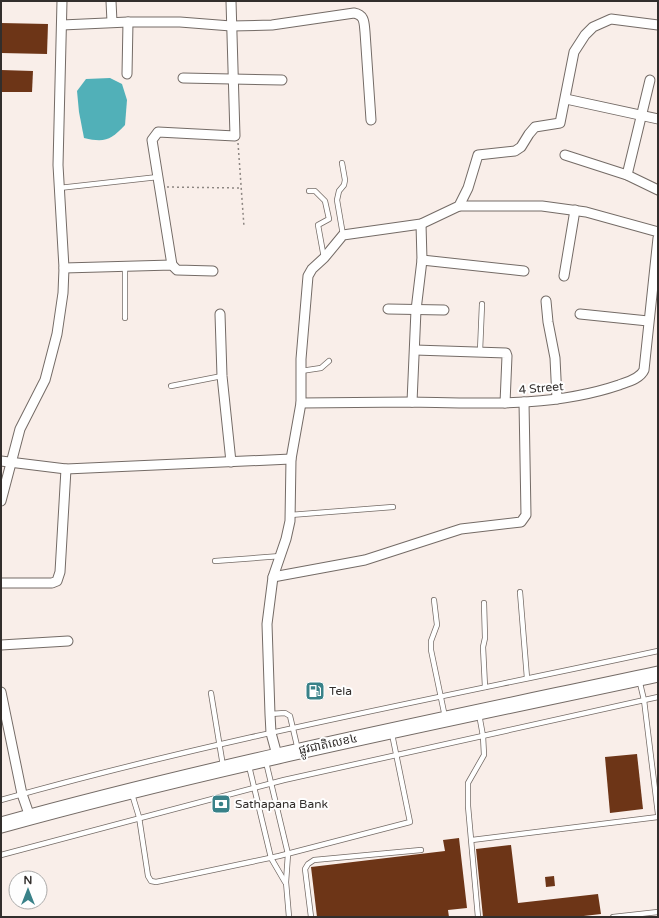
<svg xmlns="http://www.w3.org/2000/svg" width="659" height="918" font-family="'Varela Round','Noto Sans Khmer',sans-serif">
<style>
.water{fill:#51b0b8}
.building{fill:#6d3517}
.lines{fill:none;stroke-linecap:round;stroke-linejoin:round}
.service-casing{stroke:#746b66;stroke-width:6}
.minor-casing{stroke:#746b66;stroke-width:11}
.trunk-casing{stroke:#746b66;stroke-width:17}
.path{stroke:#8d8682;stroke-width:1.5;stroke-dasharray:2 3;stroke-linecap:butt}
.service{stroke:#fff;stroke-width:4.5}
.minor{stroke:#fff;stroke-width:9}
.trunk{stroke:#fff;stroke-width:15}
.labels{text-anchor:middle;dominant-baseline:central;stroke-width:4;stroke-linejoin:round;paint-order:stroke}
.street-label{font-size:12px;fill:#322e2c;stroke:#fefefe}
.poi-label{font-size:12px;fill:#322e2c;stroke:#fefefe;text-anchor:start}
</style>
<rect width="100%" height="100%" fill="#f9eee9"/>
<path class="water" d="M 110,78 L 122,84 L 127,100 L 125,125 C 111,140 105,143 84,138 L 79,112 L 77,91 L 86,79 Z"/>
<g class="building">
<path d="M 1,23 L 48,24 L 47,54 L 1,53 Z"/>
<path d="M 1,70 L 33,71 L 32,92 L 1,92 Z"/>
<path d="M 637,754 L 643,809 L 610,813 L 605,757 Z"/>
<path d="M 459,838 L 467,908 L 448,910 L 449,917 L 317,917 L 311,867 L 445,851 L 443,840 Z"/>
<path d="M 511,845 L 518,903 L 598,894 L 601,914 L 575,917 L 483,917 L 476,849 Z"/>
<path d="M 554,876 L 555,886 L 546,887 L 545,877 Z"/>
</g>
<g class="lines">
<defs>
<g id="service">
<path d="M 342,163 L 345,180 L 344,185 L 339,191 L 337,200 L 343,235"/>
<path d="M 59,188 L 158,177"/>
<path d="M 309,191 L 315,191 L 325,201 L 329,219 L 318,225 L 324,258"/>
<path d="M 125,266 L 125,318"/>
<path d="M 480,351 L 482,304"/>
<path d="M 301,371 L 321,368 L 329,361"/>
<path d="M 171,386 L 222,376"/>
<path d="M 290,515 L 393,507"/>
<path d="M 215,561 L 281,556"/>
<path d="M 520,592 L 527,678"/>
<path d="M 434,600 L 437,625 L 431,641 L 431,650 L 445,717"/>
<path d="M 484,603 L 485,638 L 483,647 L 485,687"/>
<path d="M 639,679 L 644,700 L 658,814"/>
<path d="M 211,693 L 223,766"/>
<path d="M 270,714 L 285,713 L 290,716 L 298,750"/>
<path d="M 266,762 L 288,854 L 286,882 L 289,917"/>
<path d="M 249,766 L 271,858 L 285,882"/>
<path d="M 132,794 L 139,817 L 148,876 L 151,881 L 156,882 L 279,856 L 410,822 L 392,734"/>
<path d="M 1,800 C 217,739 439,698 658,651"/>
<path d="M 472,840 L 658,817"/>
<path d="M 1,855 L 284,780 L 658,697"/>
<path d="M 311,917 L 305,869 L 308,864 L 314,860 L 421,850"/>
<path d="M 478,917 L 468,806 L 468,783 L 484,755 L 483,736 L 479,714"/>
<path d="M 613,917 L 658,912"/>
</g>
<g id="minor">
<path d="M 111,1 L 112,22"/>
<path d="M 62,25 L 128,22 L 180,22 L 231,26 L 272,25 L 354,13 C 365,15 364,23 365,32 L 371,120"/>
<path d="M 127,74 L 128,22"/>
<path d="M 183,78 L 282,80"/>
<path d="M 566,99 L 658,119"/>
<path d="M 565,155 L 627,175 L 658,190"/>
<path d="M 627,175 L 650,80"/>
<path d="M 459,206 L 542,206 L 586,212 L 658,232"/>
<path d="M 422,260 L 524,271"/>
<path d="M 172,265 L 152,140 L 158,132 L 235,136 L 231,1"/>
<path d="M 64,268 L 172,265 L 177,270 L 213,271"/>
<path d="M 564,276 L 575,210"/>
<path d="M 546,301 L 548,322 L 555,358 L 557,399"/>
<path d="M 388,309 L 444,310"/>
<path d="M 220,314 L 222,376 L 231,462"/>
<path d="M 580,314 L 648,321"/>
<path d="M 415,350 L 506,353 L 507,356 L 505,403"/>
<path d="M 412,402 L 416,310 L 422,260 L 421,224"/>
<path d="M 301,403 C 337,403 374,402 410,402 C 480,403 551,408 619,385 C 627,382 640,379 644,370 L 658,238"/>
<path d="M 1,461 L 66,469 L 291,459"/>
<path d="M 1,501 L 20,429 L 45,380 L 57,334 L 63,293 L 64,268 L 58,165 L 62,1"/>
<path d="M 273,577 L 365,560 L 461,529 L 521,522 L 526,515 L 524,402"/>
<path d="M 1,583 L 52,583 L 57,581 L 60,572 L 66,469"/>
<path d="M 1,645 L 68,641"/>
<path d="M 1,692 L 22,794 L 30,817"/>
<path d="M 277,755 L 271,733 L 270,714 L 267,624 L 273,577 L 286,539 L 290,521 L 291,459 L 301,403 L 301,359 L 308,276 L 312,269 L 324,258 L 343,235 L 421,224 L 459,206 L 468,188 L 478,155 L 515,151 L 521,147 L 529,134 L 535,127 L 560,123 L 574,52 L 585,35 L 593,27 L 611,19 L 658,25"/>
</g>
<path id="trunk" d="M 1,825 C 218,765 438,721 658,674"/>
</defs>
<use href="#service" class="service-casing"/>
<use href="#minor" class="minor-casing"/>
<use href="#trunk" class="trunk-casing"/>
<g class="path">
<path d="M 238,143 L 244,227"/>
<path d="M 167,187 L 239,188"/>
</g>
<use href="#service" class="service"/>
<use href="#minor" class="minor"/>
<use href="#trunk" class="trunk"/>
</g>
<defs>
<symbol id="fuel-square" viewBox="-11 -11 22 22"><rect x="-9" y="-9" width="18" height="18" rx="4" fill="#398188" stroke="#fefefe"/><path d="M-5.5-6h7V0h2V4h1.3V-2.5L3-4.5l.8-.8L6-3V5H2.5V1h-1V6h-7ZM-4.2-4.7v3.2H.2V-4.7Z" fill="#fff"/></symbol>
<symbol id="bank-square" viewBox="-11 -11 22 22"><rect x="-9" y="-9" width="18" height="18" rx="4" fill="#398188" stroke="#fefefe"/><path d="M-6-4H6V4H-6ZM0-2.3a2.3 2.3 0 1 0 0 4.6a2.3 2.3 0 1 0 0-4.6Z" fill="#fff"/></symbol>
</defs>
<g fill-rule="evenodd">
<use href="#fuel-square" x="304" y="680" width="22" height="22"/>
<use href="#bank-square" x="210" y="793" width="22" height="22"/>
</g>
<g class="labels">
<g class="street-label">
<text transform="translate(541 388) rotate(-5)">4 Street</text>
<text transform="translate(328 744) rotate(-12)">ផ្លូវជាតិលេខ៤</text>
</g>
<g class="poi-label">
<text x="329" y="691">Tela</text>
<text x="235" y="804">Sathapana Bank</text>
</g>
</g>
<rect width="659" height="918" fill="none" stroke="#322e2c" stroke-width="4"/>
<g transform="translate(28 890)"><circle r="19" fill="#fefefe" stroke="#acabaa"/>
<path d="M0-3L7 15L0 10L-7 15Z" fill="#398188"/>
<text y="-6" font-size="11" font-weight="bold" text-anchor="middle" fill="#322e2c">N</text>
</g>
</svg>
